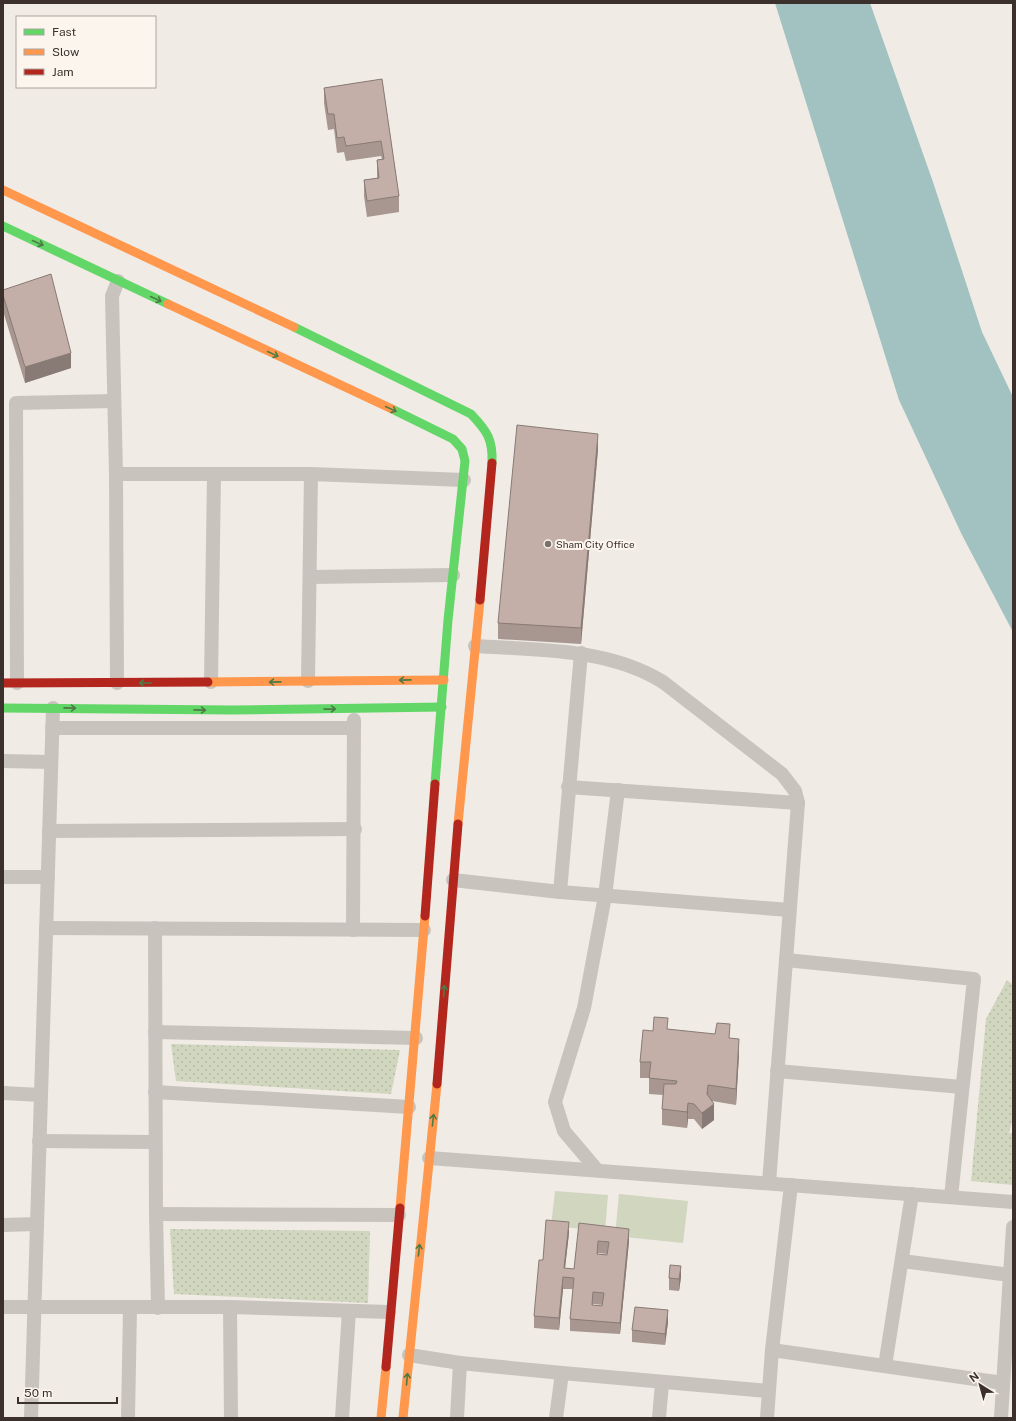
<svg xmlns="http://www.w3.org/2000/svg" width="1016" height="1421" font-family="'Public Sans',sans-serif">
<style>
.grass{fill:#d1d6bf}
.garden{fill:url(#garden-dots)}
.water{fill:#a1c2c1}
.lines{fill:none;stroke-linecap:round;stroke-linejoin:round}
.street{stroke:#c9c3be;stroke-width:14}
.fast{stroke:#63d668;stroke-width:9}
.slow{stroke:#ff974d;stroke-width:9}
.jam{stroke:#b3261e;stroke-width:9}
.wall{fill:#a89690;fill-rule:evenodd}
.shaded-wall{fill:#887a75}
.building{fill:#c3afa7;stroke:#887a75;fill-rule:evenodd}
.oneway{stroke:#4d7b46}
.poi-dot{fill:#7a716c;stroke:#fbf5ee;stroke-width:1.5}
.labels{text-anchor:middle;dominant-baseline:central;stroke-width:4;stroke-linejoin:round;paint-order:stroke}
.poi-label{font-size:10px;fill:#3b302b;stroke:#fbf5ee;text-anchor:start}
</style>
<defs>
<pattern id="garden-dots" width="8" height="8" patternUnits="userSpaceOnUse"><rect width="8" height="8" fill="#d1d6bf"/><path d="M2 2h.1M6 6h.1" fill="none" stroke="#b4b8a4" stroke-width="1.8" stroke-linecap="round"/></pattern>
</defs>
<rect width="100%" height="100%" fill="#f0ebe5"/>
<g class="grass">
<path d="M 555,1191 L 608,1195 L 605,1231 L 551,1226 Z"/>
<path d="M 619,1194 L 688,1201 L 683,1243 L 615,1236 Z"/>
</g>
<g class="garden">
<path d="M 1007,980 L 1013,985 L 1013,1118 L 1009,1133 L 1013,1133 L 1013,1185 L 971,1181 L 986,1019 Z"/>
<path d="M 171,1044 L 400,1050 L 391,1094 L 176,1081 Z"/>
<path d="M 170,1229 L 370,1231 L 368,1303 L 174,1294 Z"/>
</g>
<path class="water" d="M 775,3 L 870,3 L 934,185 L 982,332 L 1013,397 L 1013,632 L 962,535 L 899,400 Z"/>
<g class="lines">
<g class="street">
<path d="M 116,474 L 311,474 L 464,480"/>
<path d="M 310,577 L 453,575"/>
<path d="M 475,646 C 538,650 608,648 663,682 L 782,774 L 795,791 L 798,803 L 769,1183"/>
<path d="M 308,681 L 311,474"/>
<path d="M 211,682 L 214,474"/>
<path d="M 17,683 L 16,403 L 114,401"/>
<path d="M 117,683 L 116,474 L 112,296 L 118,281"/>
<path d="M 52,728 L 354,728"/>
<path d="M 3,761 L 51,762"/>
<path d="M 568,787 L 798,803"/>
<path d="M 49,831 L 355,829"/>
<path d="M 3,877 L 48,877"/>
<path d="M 453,880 L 560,892 L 789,910"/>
<path d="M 560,892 L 581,653"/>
<path d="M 46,928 L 424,930"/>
<path d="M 155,928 L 156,1214 L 158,1308"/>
<path d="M 353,930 L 354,720"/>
<path d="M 786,960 L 974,979 L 951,1197"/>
<path d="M 155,1032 L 416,1038"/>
<path d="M 777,1071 L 962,1087"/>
<path d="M 155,1092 L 409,1107"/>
<path d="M 3,1093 L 41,1095"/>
<path d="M 39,1141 L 155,1142"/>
<path d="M 429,1158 L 1013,1202"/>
<path d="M 597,1170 L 564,1131 L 555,1102 L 584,1008 L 605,896 L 618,790"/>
<path d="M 156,1214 L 399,1215"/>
<path d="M 3,1225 L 37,1224"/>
<path d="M 902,1261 L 1010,1275"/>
<path d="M 3,1307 L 230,1307 L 389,1312"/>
<path d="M 230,1307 L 231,1418"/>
<path d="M 772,1350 L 1003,1383"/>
<path d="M 409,1355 L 460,1363 L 562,1373 L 768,1391"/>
<path d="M 885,1366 L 912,1194"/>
<path d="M 31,1418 L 53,708"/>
<path d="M 128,1418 L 130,1308"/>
<path d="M 342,1418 L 349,1311"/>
<path d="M 457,1418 L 460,1363"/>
<path d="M 556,1418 L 562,1373"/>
<path d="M 659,1418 L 662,1383"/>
<path d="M 767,1418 L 772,1350 L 791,1185"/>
<path d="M 1001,1418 L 1013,1227"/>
</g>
<g class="fast">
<path d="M 3,226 L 168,304"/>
<path d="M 294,327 L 471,414 C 487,431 493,439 492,463"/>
<path d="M 392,409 L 453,439 L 462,449 L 465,461 L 448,620 L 435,784"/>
<path d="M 3,708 L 232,710 L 442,707"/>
</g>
<g class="slow">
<path d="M 3,190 L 294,327"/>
<path d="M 168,304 L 392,409"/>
<path d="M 208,682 L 444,680"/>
<path d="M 458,824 L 480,600"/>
<path d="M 400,1208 L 425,916"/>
<path d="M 381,1418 L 386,1367"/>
<path d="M 403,1418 L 437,1084"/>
</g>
<g class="jam">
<path d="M 480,600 L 492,463"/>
<path d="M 3,683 L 208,682"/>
<path d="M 425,916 L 435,784"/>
<path d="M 437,1084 L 458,824"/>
<path d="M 386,1367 L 400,1208"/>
</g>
</g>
<g class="wall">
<path d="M 382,79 L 399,196 L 399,212 L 367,217 L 364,196 L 364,180 L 377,178 L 377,160 L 382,159 L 381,156 L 346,161 L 344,152 L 337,153 L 334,129 L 328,130 L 324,103 L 324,88 Z"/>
<path d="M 3,290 L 71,368 L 25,383 L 3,311 Z"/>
<path d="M 598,449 L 581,644 L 498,639 L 498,623 Z"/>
<path d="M 668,1029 L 730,1038 L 739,1054 L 736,1105 L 712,1101 L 714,1120 L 702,1129 L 694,1119 L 688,1119 L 687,1128 L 662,1125 L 662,1109 L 663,1095 L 649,1094 L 649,1078 L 640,1078 L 640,1062 L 653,1031 Z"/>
<path d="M 579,1223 L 629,1241 L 620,1334 L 570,1331 L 570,1319 L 573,1289 L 563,1289 L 559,1330 L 534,1328 L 534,1316 L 569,1233 L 565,1268 L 574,1269 ZM 598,1253 L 607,1254 L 607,1255 L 598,1254 ZM 593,1304 L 603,1305 L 602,1306 L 593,1305 Z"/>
<path d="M 681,1277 L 679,1291 L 669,1290 L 669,1278 Z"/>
<path d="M 668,1322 L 665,1345 L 632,1342 L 632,1330 Z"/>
</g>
<g class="shaded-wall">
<path d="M 71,353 L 71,368 L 25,383 L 25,367 Z"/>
<path d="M 598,434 L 598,449 L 581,644 L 581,628 Z"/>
<path d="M 739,1039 L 739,1054 L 736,1105 L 736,1089 Z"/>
<path d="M 708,1085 L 708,1101 L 714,1104 L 714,1120 L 702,1129 L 702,1113 L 707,1094 Z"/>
<path d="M 688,1103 L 688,1119 L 687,1128 L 687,1112 Z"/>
<path d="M 569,1222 L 569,1233 L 564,1277 L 564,1268 Z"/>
<path d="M 629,1229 L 629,1241 L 620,1334 L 620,1323 Z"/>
<path d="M 681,1266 L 681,1277 L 679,1291 L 679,1279 Z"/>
<path d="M 563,1277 L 563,1289 L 559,1330 L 559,1318 Z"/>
<path d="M 668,1310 L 668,1322 L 665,1345 L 665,1334 Z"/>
</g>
<g class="building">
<path d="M 382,79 L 399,196 L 367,201 L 364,180 L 379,178 L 377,160 L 384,159 L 381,141 L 346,146 L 344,137 L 337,138 L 334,114 L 328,114 L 324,88 Z"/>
<path d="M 51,274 L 71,353 L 25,367 L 3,295 L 3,290 Z"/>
<path d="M 517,425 L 598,434 L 581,628 L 498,623 Z"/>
<path d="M 654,1017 L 668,1018 L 667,1029 L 715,1034 L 717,1023 L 730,1024 L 729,1038 L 739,1039 L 736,1089 L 708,1085 L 707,1094 L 714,1104 L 702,1113 L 694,1104 L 688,1103 L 687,1112 L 662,1109 L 664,1084 L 676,1084 L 677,1081 L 649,1078 L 651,1062 L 640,1062 L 643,1030 L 653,1031 Z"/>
<path d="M 546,1220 L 569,1222 L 564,1268 L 574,1269 L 579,1223 L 629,1229 L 620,1323 L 570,1319 L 574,1278 L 563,1277 L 559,1318 L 534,1316 L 539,1260 L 543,1260 ZM 598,1241 L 609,1242 L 607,1255 L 597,1254 ZM 593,1292 L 604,1293 L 602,1306 L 592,1305 Z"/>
<path d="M 670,1265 L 681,1266 L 679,1279 L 669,1278 Z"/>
<path d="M 635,1307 L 668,1310 L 665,1334 L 632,1330 Z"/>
</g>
<defs><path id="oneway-shaft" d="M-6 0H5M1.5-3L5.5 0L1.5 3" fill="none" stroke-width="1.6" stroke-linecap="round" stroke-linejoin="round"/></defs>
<g class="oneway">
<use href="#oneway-shaft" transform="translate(38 243) rotate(25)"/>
<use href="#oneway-shaft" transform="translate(156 299) rotate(25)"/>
<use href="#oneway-shaft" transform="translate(273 354) rotate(25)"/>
<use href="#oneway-shaft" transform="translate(391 409) rotate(25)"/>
<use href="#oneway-shaft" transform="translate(405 680) rotate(179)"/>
<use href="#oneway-shaft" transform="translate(275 682) rotate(179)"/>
<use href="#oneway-shaft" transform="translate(145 683) rotate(180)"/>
<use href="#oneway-shaft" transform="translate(70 708) rotate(1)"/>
<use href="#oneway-shaft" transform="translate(330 709) rotate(-1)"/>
<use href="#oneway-shaft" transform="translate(200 710) rotate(1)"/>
<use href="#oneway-shaft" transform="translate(444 991) rotate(-86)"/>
<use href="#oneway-shaft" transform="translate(433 1120) rotate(-84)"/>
<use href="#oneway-shaft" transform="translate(419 1250) rotate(-84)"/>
<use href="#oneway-shaft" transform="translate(407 1379) rotate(-85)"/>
</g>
<circle class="poi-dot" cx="548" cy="544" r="4"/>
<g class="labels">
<g class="poi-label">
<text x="556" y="544">Sham City Office</text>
</g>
</g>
<rect width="1016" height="1421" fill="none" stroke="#3b302b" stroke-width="8"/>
<rect x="16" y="16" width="140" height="72" fill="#fbf5ee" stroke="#aea6a0"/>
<rect x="24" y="29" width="20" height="6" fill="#63d668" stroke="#aea6a0"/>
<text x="52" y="36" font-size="12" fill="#3b302b">Fast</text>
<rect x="24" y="49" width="20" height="6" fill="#ff974d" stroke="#aea6a0"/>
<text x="52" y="56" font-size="12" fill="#3b302b">Slow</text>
<rect x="24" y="69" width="20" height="6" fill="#b3261e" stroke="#aea6a0"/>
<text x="52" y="76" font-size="12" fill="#3b302b">Jam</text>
<g transform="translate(980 1385) rotate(323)" stroke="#fbf5ee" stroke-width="3" paint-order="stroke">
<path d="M0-3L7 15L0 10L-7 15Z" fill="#3b302b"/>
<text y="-6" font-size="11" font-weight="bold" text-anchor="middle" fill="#3b302b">N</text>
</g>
<path d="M18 1397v6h99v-6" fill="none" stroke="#3b302b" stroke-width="2"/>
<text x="24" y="1397" font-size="12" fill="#3b302b" stroke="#fbf5ee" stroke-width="3" paint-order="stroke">50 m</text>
</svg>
